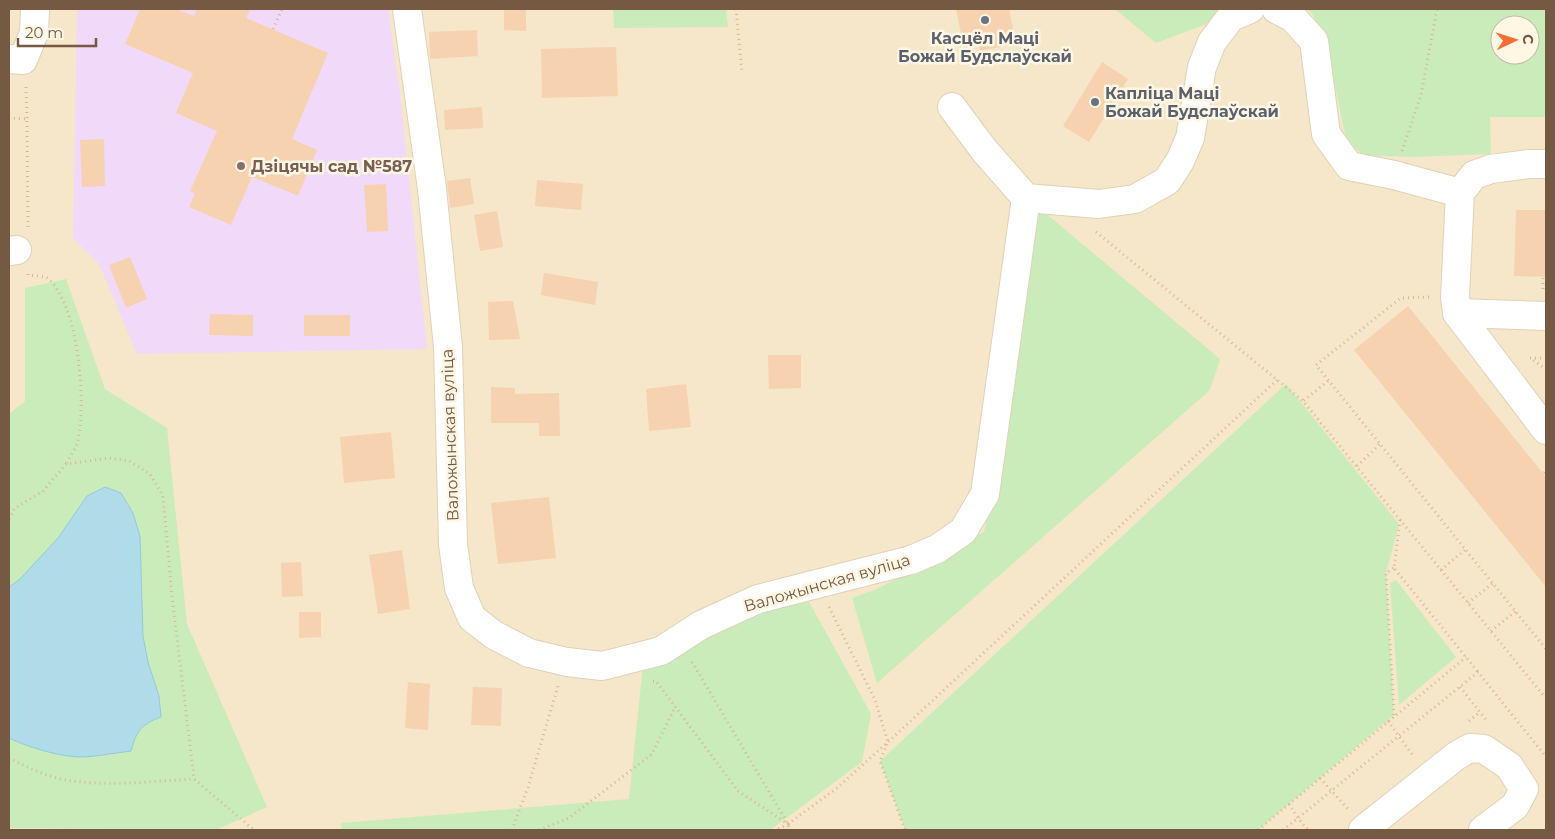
<svg xmlns="http://www.w3.org/2000/svg" width="1555" height="839" font-family="Montserrat,sans-serif">
<style>
.residential{fill:#f6e6ca;fill-rule:evenodd}
.education{fill:#f1d9fa}
.green{fill:#caecba;fill-rule:evenodd}
.water{fill:#b0dbe9;stroke:#95cadb}
.building{fill:#f6d2b1}
.lines{fill:none;stroke-linecap:round;stroke-linejoin:round}
.minor-casing{stroke:#e2d0b8;stroke-width:30}
.path{stroke:#dab695;stroke-width:3;stroke-dasharray:1 4;stroke-linecap:butt}
.minor{stroke:#fff;stroke-width:28}
.worship-dot{fill:#6b7280;stroke:#fff7e4;stroke-width:2}
.education-dot{fill:#8d6e63;stroke:#fff7e4;stroke-width:2}
.labels{text-anchor:middle;dominant-baseline:central;stroke-width:5;stroke-linejoin:round;paint-order:stroke}
.worship-label{font-size:16px;font-weight:bold;fill:#5b616d;stroke:#fff7e4}
.education-label{font-size:16px;font-weight:bold;fill:#785e54;stroke:#fff7e4;text-anchor:start}
.street-label{font-size:16px;fill:#755943;stroke:#fff7e4}
</style>
<rect width="100%" height="100%" fill="#fef4dc"/>
<path class="residential" d="M 9,9 L 1546,9 L 1546,830 L 9,830 ZM 1500,25 L 1530,25 L 1530,55 L 1500,55 Z"/>
<path class="education" d="M 77,9 L 388,9 L 400,93 L 427,349 L 137,354 L 99,264 L 73,238 Z"/>
<g class="green">
<path d="M 613,9 L 726,9 L 728,27 L 614,28 Z"/>
<path d="M 1115,9 L 1222,9 L 1206,24 L 1156,43 Z"/>
<path d="M 1305,9 L 1546,9 L 1546,117 L 1490,117 L 1491,154 L 1410,157 L 1363,155 L 1346,139 L 1325,36 L 1311,12 ZM 1500,25 L 1530,25 L 1530,55 L 1500,55 Z"/>
<path d="M 1038,207 L 1220,359 L 1210,390 L 877,683 L 852,598 L 877,589 L 984,532 L 999,464 Z"/>
<path d="M 66,279 L 105,389 L 167,428 L 187,624 L 267,807 L 216,830 L 9,828 L 9,414 L 25,401 L 25,288 Z"/>
<path d="M 1286,384 L 1399,524 L 1386,573 L 1394,715 L 1258,830 L 905,830 L 880,761 Z"/>
<path d="M 1396,580 L 1456,657 L 1399,705 L 1390,583 Z"/>
<path d="M 802,589 L 871,714 L 862,762 L 770,830 L 342,830 L 341,823 L 629,799 L 644,655 Z"/>
</g>
<path class="water" d="M 105,487 L 121,493 L 133,513 L 140,536 L 143,636 L 148,662 L 159,696 L 161,717 C 141,724 136,732 131,751 C 115,753 99,756 84,757 C 63,758 27,747 9,738 L 9,587 L 20,579 L 58,538 L 87,496 Z"/>
<g class="building">
<path d="M 140,9 L 176,9 L 194,16 L 197,9 L 250,9 L 246,18 L 328,53 L 292,139 L 317,150 L 298,196 L 252,177 L 231,225 L 189,207 L 195,193 L 190,191 L 217,131 L 176,113 L 193,73 L 125,44 Z"/>
<path d="M 504,9 L 526,9 L 526,31 L 504,30 Z"/>
<path d="M 956,9 L 1009,9 L 1015,39 L 1000,42 L 1001,47 L 980,51 L 979,45 L 964,48 Z"/>
<path d="M 477,30 L 478,56 L 430,59 L 429,32 Z"/>
<path d="M 616,47 L 618,96 L 542,98 L 541,49 Z"/>
<path d="M 1102,62 L 1128,79 L 1089,142 L 1063,126 Z"/>
<path d="M 482,107 L 483,128 L 445,130 L 444,110 Z"/>
<path d="M 104,139 L 105,186 L 82,187 L 80,140 Z"/>
<path d="M 470,178 L 474,204 L 450,208 L 447,181 Z"/>
<path d="M 537,180 L 583,184 L 581,210 L 535,206 Z"/>
<path d="M 386,184 L 388,231 L 367,232 L 364,185 Z"/>
<path d="M 1516,210 L 1546,210 L 1546,277 L 1514,276 Z"/>
<path d="M 497,211 L 503,247 L 480,251 L 474,215 Z"/>
<path d="M 130,257 L 147,299 L 126,308 L 109,265 Z"/>
<path d="M 544,273 L 598,282 L 595,305 L 541,295 Z"/>
<path d="M 513,301 L 520,339 L 489,340 L 488,302 Z"/>
<path d="M 1408,306 L 1546,477 L 1546,587 L 1354,350 Z"/>
<path d="M 210,314 L 253,315 L 253,336 L 209,335 Z"/>
<rect x="304" y="315" width="46" height="21"/>
<path d="M 768,355 L 801,355 L 801,388 L 769,389 Z"/>
<path d="M 686,384 L 691,427 L 649,431 L 646,389 Z"/>
<path d="M 491,387 L 515,388 L 515,394 L 559,393 L 560,436 L 539,436 L 539,423 L 491,423 Z"/>
<path d="M 391,432 L 395,478 L 344,483 L 340,437 Z"/>
<path d="M 549,497 L 556,558 L 498,564 L 491,503 Z"/>
<path d="M 402,550 L 410,609 L 378,614 L 369,555 Z"/>
<path d="M 301,562 L 303,596 L 282,597 L 281,563 Z"/>
<path d="M 299,612 L 321,612 L 321,637 L 299,638 Z"/>
<path d="M 408,682 L 430,684 L 428,730 L 405,728 Z"/>
<path d="M 473,687 L 502,688 L 501,726 L 471,725 Z"/>
</g>
<g class="lines">
<defs>
<g id="minor">
<path d="M 407,9 L 432,189 L 448,347 L 453,544 L 459,588 L 472,618 L 494,635 L 529,653 L 567,662 L 602,666 L 661,651 L 701,625 L 758,599 L 911,560 L 937,549 L 963,531 L 985,494 L 1026,198"/>
<path d="M 1276,9 L 1293,18 L 1314,41 L 1326,134 L 1349,166 L 1394,175 L 1460,193"/>
<path d="M 9,59 L 23,60 L 34,33 L 35,9"/>
<path d="M 952,107 L 984,150 L 1026,198 L 1099,204 L 1135,199 L 1167,181 L 1180,161 L 1190,138 L 1202,67 L 1212,42 L 1231,17 L 1250,9"/>
<path d="M 1546,164 L 1529,164 L 1491,169 L 1474,175 L 1460,193 L 1455,297 L 1457,313 L 1546,316"/>
<path d="M 9,251 L 17,250"/>
<path d="M 1457,313 L 1546,430"/>
<path d="M 1363,830 L 1456,756 L 1470,748 L 1484,749 L 1509,766 L 1524,789 L 1515,806 L 1483,830"/>
</g>
</defs>
<use href="#minor" class="minor-casing"/>
<g class="path">
<path d="M 736,9 L 742,73"/>
<path d="M 273,29 L 282,9"/>
<path d="M 26,87 L 27,119"/>
<path d="M 9,118 L 27,119 L 28,227"/>
<path d="M 1402,151 L 1421,95 L 1437,9"/>
<path d="M 1096,232 L 1303,401"/>
<path d="M 28,274 L 28,275 L 46,277 C 50,280 54,284 56,288 C 79,321 86,401 78,440 C 76,448 70,457 66,464"/>
<path d="M 1543,289 L 1543,277"/>
<path d="M 1429,297 L 1401,298 L 1316,365 L 1546,649"/>
<path d="M 1546,358 L 1530,358 L 1546,369"/>
<path d="M 1328,381 L 1303,401 L 1544,696 L 1546,694"/>
<path d="M 1357,466 L 1380,444"/>
<path d="M 1544,473 L 1546,471"/>
<path d="M 9,519 L 15,508 L 43,491 L 66,464 L 109,458 L 129,461 L 150,474 L 163,496 L 172,596 L 194,779 L 254,830"/>
<path d="M 1400,520 L 1394,568 L 1478,672"/>
<path d="M 1441,570 L 1466,549"/>
<path d="M 1468,603 L 1493,583"/>
<path d="M 829,607 L 875,700 L 888,742 L 880,761 L 905,830"/>
<path d="M 1491,631 L 1516,611"/>
<path d="M 692,662 L 788,824 L 789,830"/>
<path d="M 653,681 L 656,681 L 738,791 L 788,824 L 776,830"/>
<path d="M 1460,687 L 1488,722"/>
<path d="M 1394,715 L 1386,573 L 1394,568"/>
<path d="M 1388,721 L 1414,757"/>
<path d="M 1469,721 L 1480,712"/>
<path d="M 9,758 C 27,767 47,777 66,780 C 108,787 152,781 194,779"/>
<path d="M 1320,778 L 1348,809"/>
<path d="M 1289,804 L 1298,818 L 1308,830"/>
<path d="M 788,824 L 837,788 L 888,742 L 1277,380"/>
<path d="M 512,830 L 528,787 L 558,686"/>
<path d="M 539,830 L 569,818 L 652,754 L 675,707"/>
<path d="M 1258,830 L 1466,657"/>
<path d="M 1283,830 L 1478,672 L 1546,757"/>
</g>
<use href="#minor" class="minor"/>
</g>
<g class="worship-dot">
<circle cx="985" cy="20" r="5"/>
<circle cx="1095" cy="102" r="5"/>
</g>
<circle class="education-dot" cx="241" cy="166" r="5"/>
<g class="labels">
<g class="worship-label">
<text x="985" y="38">Касцёл Маці<tspan x="985" dy="18">Божай Будслаўскай</tspan></text>
<text x="1105" y="93" text-anchor="start">Капліца Маці<tspan x="1105" dy="18">Божай Будслаўскай</tspan></text>
</g>
<g class="education-label">
<text x="251" y="166">Дзіцячы сад №587</text>
</g>
<g class="street-label">
<text transform="translate(450 435) rotate(-92)">Валожынская вуліца</text>
<text transform="translate(827 583) rotate(-16)">Валожынская вуліца</text>
</g>
</g>
<rect width="1555" height="839" fill="none" stroke="#755943" stroke-width="20"/>
<g transform="translate(1515 40) rotate(86)"><circle r="24" fill="#fff7e4" stroke="#c8b8a4"/>
<path d="M0-4L9 19L0 12L-9 19Z" fill="#f47035"/>
<text y="-8" font-size="14" font-weight="bold" text-anchor="middle" fill="#755943">С</text>
</g>
<path d="M18 38v8h78v-8" fill="none" stroke="#755943" stroke-width="2.5"/>
<text x="25" y="38" font-size="15" fill="#755943" stroke="#fff7e4" stroke-width="4" paint-order="stroke">20 m</text>
</svg>
